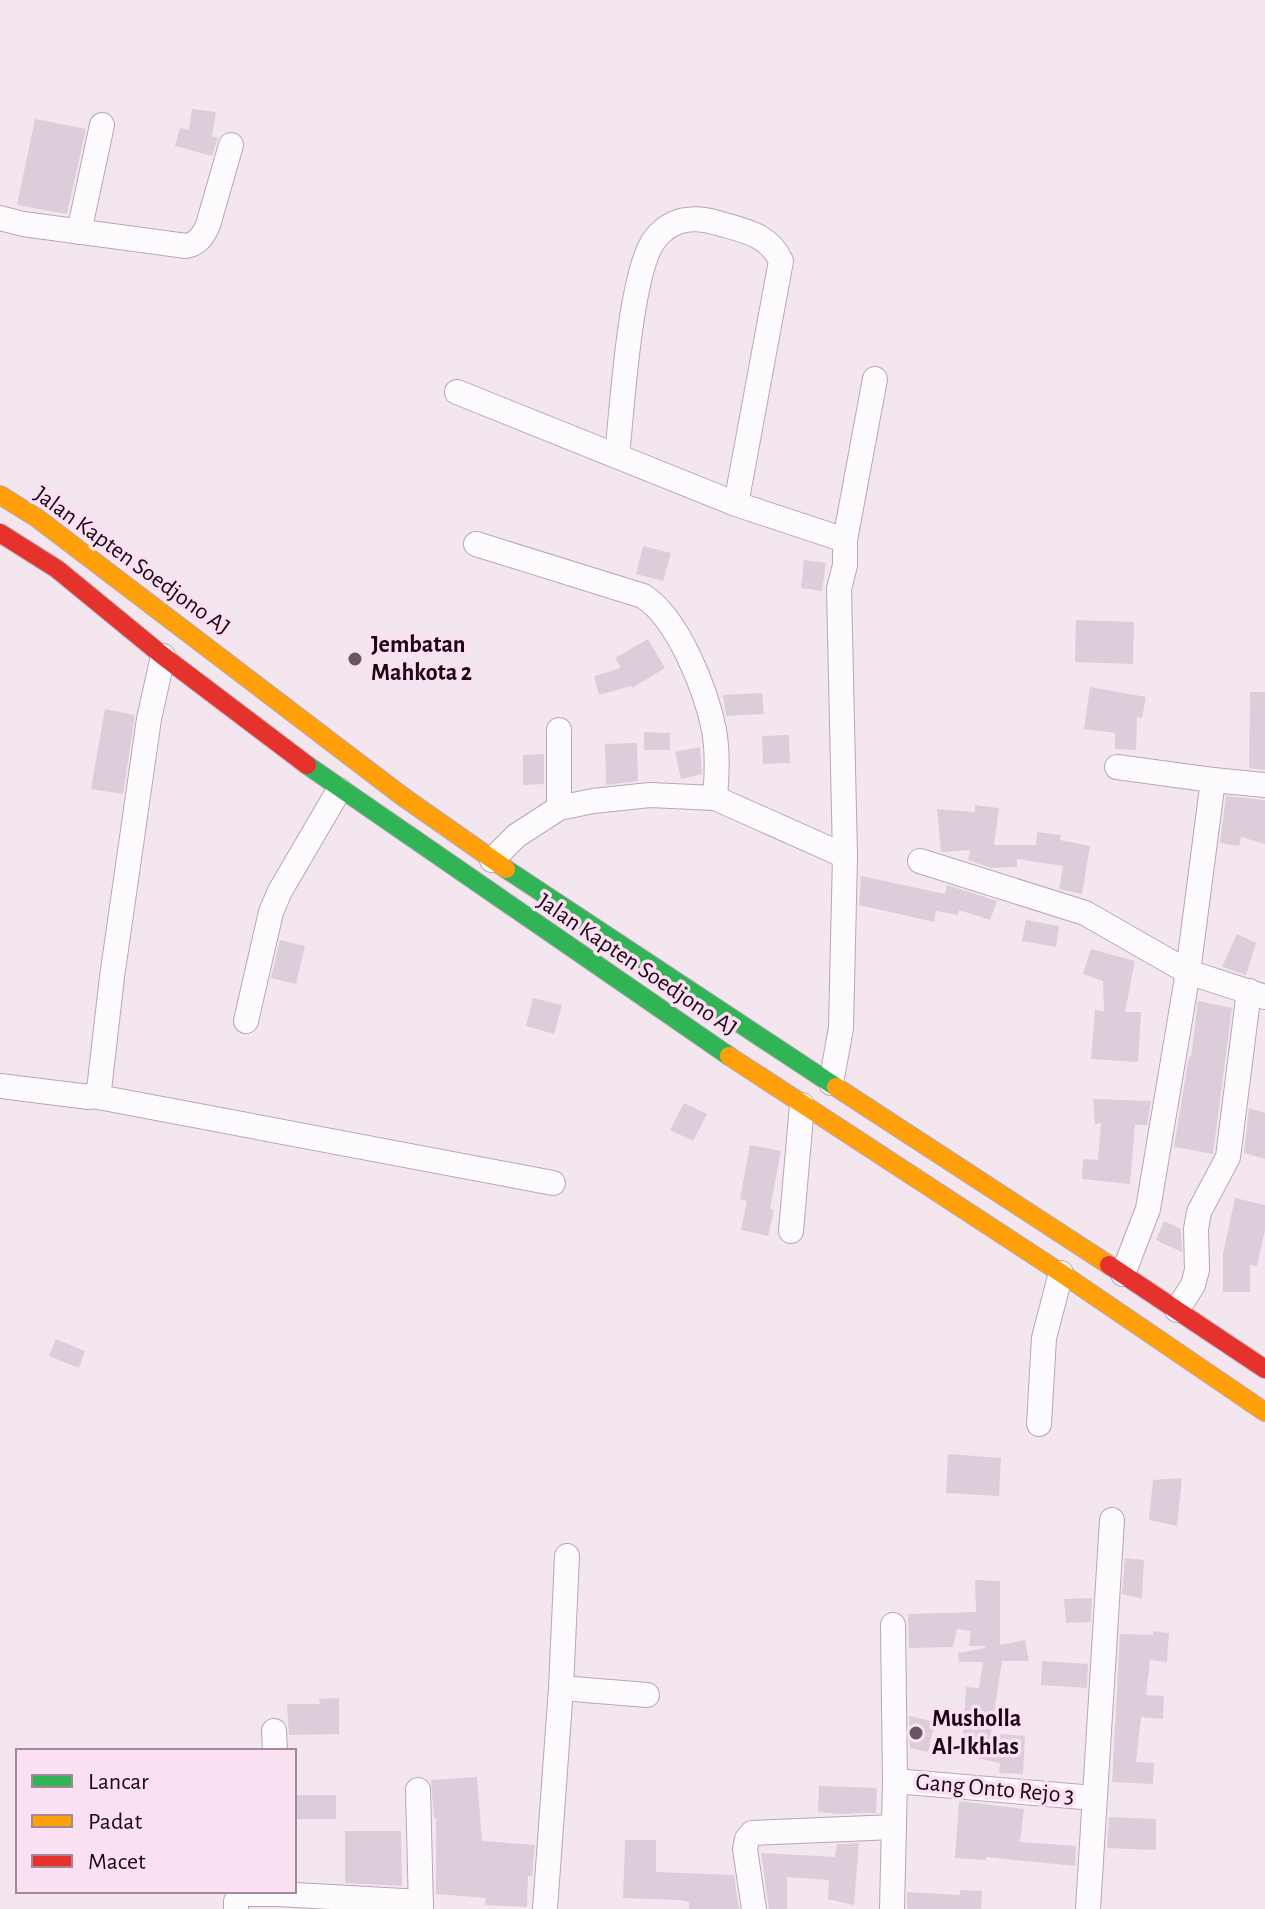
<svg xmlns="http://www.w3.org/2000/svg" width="1265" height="1909" font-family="'Alegreya Sans',sans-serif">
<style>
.building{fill:#dccddb}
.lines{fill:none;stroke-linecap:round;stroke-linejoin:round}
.street-casing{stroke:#b8a7b3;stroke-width:26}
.fast-casing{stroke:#b8a7b3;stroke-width:20}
.slow-casing{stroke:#b8a7b3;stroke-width:20}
.jam-casing{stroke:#b8a7b3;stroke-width:20}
.street{stroke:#fdfbfd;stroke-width:24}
.fast{stroke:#30b455;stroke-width:18}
.slow{stroke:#ff9f0a;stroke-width:18}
.jam{stroke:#e5322d;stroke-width:18}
.poi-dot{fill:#685562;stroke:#fae0f1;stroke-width:3}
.labels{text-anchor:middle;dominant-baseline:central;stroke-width:7;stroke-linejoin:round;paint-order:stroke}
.street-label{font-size:24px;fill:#1c0716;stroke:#fae0f1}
.poi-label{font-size:24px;font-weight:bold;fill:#1c0716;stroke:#fae0f1;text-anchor:start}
</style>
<rect width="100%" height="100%" fill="#f4e6ef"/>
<g class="building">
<path d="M 192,109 L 216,112 L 212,136 L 218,138 L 212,156 L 175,146 L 180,128 L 189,130 Z"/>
<path d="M 35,119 L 86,129 L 67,214 L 17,205 Z"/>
<path d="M 643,546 L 671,553 L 663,581 L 636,574 Z"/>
<path d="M 804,560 L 826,563 L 822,591 L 801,588 Z"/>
<path d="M 1076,620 L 1134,622 L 1133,664 L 1075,662 Z"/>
<path d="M 648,639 L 665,668 L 632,688 L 631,686 L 599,695 L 594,676 L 621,668 L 615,658 Z"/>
<path d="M 1090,687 L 1146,697 L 1142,718 L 1137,717 L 1136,750 L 1115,749 L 1115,733 L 1084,729 Z"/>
<path d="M 1250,692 L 1265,692 L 1265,770 L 1249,768 Z"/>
<path d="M 762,693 L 764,714 L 726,716 L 723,695 Z"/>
<path d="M 105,709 L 135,715 L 123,794 L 91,789 Z"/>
<path d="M 644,732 L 670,733 L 670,750 L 644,750 Z"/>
<path d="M 789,735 L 790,763 L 763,764 L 762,736 Z"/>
<path d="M 637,743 L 638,781 L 606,785 L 605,744 Z"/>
<path d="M 700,747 L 702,774 L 681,779 L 675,752 Z"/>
<path d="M 544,754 L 544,784 L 523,785 L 523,755 Z"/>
<path d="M 1226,796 L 1265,800 L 1265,844 L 1241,837 L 1239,846 L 1220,843 Z"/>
<path d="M 975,805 L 999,808 L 994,845 L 1036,845 L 1037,832 L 1061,835 L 1060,840 L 1090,846 L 1082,894 L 1059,889 L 1063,866 L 1017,859 L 1017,867 L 991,868 L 968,860 L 970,850 L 941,852 L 937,809 L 975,812 Z"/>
<path d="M 861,876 L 945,894 L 947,885 L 997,901 L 990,920 L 959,910 L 958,915 L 936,911 L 934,922 L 859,905 Z"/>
<path d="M 1026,920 L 1059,926 L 1056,947 L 1022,941 Z"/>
<path d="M 1237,934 L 1256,943 L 1246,975 L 1222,967 Z"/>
<path d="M 280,940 L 305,946 L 296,984 L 271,978 Z"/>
<path d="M 1091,949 L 1135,961 L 1125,1012 L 1141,1012 L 1138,1062 L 1091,1059 L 1095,1010 L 1104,1011 L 1103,981 L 1083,974 Z"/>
<path d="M 533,998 L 562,1005 L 554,1034 L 526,1026 Z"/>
<path d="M 1198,1001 L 1232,1008 L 1213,1154 L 1174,1147 L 1189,1056 L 1191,1057 Z"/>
<path d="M 1093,1099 L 1151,1101 L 1147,1125 L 1135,1125 L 1130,1184 L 1082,1179 L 1083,1159 L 1098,1160 L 1101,1123 L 1095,1124 Z"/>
<path d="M 684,1103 L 707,1114 L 693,1141 L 670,1130 Z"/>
<path d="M 1249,1108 L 1265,1113 L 1265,1159 L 1244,1153 Z"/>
<path d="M 750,1145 L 781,1151 L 770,1209 L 774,1210 L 768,1236 L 741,1230 L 747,1201 L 740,1199 Z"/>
<path d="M 1235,1198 L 1265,1205 L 1265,1230 L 1257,1266 L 1250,1265 L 1250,1292 L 1223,1292 L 1223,1254 Z"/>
<path d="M 1164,1221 L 1181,1229 L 1182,1252 L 1156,1240 Z"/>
<path d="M 56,1339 L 85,1351 L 79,1368 L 49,1356 Z"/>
<path d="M 948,1454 L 1001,1458 L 999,1496 L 946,1493 Z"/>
<path d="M 1182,1478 L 1177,1526 L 1149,1520 L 1153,1480 Z"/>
<path d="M 1125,1558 L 1144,1560 L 1142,1599 L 1122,1594 Z"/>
<path d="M 975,1580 L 1000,1581 L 1000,1645 L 1025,1640 L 1029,1661 L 1002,1661 L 991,1733 L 1025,1736 L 1023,1774 L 999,1773 L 1000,1763 L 962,1755 L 966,1687 L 979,1688 L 983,1662 L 959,1662 L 958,1653 L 985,1648 L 985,1646 L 969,1646 L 971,1631 L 957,1629 L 953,1647 L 909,1648 L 908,1614 L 976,1612 Z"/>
<path d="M 1092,1598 L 1091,1622 L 1066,1623 L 1064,1599 Z"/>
<path d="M 1153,1631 L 1169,1633 L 1167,1662 L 1150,1660 L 1146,1695 L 1164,1696 L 1163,1719 L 1141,1717 L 1136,1762 L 1154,1763 L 1153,1784 L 1112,1782 L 1120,1634 L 1153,1635 Z"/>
<path d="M 1042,1661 L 1088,1664 L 1087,1688 L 1041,1685 Z"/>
<path d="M 339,1698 L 339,1734 L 289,1735 L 287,1704 L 320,1704 L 319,1699 Z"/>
<path d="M 909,1716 L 935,1722 L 928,1752 L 910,1748 Z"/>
<path d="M 477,1777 L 482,1841 L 535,1845 L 532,1876 L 528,1876 L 527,1907 L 485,1905 L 486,1898 L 436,1894 L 436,1818 L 434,1818 L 431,1780 Z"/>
<path d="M 819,1786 L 877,1788 L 876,1813 L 840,1814 L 818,1812 Z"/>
<rect x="297" y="1795" width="39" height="24"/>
<path d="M 959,1801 L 1024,1809 L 1020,1842 L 1076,1846 L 1075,1866 L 986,1857 L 986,1860 L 955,1858 Z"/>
<path d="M 1109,1817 L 1156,1819 L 1156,1850 L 1107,1848 Z"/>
<path d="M 345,1831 L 401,1831 L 402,1886 L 345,1883 Z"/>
<path d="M 625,1840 L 656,1840 L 656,1872 L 734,1875 L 739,1909 L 689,1909 L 689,1902 L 680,1900 L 623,1898 Z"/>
<path d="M 859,1843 L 854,1905 L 828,1899 L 829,1880 L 787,1877 L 787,1909 L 769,1909 L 761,1853 L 835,1857 L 837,1844 Z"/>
<path d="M 960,1890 L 982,1891 L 981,1909 L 907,1909 L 907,1892 L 960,1895 Z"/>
</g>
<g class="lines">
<defs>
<g id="street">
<path d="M 0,218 L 23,224 L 186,246 C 198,244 203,236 208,225 L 231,145"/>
<path d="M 79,232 L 102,125"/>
<path d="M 457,392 L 736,504 L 845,540"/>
<path d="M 617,456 C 622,410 630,271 655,239 C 673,216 696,216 721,224 C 746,231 769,235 781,261 L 736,504"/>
<path d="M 476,544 L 643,596 C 678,618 706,690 714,730 C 718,752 717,776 715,798"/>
<path d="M 1117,767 L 1213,780 L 1265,785"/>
<path d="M 559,808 L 559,730"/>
<path d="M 492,860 L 516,836 L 559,808 L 593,801 L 650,795 L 715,798 L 845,856"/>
<path d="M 920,861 L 1085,913 L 1188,972 L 1265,997"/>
<path d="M 246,1021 L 271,912 L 280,891 L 339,790"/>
<path d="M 831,1083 L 841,1028 L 845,856 L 839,589 L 845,565 L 845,540 L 875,379"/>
<path d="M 0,1086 L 89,1097 L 99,1090 L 112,977 L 149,719 L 163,656"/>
<path d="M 93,1096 L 553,1183"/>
<path d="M 791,1231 L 802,1105"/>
<path d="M 1123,1274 L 1148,1209 L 1188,972 L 1213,780"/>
<path d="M 1177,1310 L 1193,1285 L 1197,1270 L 1196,1229 L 1199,1212 L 1228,1157 L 1249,991"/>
<path d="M 1039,1424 L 1044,1338 L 1061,1273"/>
<path d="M 561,1688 L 647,1695"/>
<path d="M 274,1731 L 275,1751"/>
<path d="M 895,1781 L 1094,1798"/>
<path d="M 418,1790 L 421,1909"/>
<path d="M 279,1891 L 279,1894 L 295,1895 L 421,1902"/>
<path d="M 236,1909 L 236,1901 L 242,1894 L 279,1894"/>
<path d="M 545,1909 L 561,1688 L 567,1556"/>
<path d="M 754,1909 L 745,1849 L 747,1839 L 752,1833 L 894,1827"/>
<path d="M 892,1909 L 895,1781 L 893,1625"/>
<path d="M 1088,1909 L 1112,1520"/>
</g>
<g id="fast">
<path d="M 307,765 L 729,1056"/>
<path d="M 506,869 L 836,1087"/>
</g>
<g id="slow">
<path d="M 0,495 L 37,518 L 402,796 L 506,869"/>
<path d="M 729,1056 L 1061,1273 L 1265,1412"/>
<path d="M 836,1087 L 1109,1265"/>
</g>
<g id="jam">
<path d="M 0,533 L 57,569 L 163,656 L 307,765"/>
<path d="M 1109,1265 L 1265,1369"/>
</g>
</defs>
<use href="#street" class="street-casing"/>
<use href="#fast" class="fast-casing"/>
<use href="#slow" class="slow-casing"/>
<use href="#jam" class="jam-casing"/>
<use href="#street" class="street"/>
<use href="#fast" class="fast"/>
<use href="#slow" class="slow"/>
<use href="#jam" class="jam"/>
</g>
<g class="poi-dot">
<circle cx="355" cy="659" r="8"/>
<circle cx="916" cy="1733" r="8"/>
</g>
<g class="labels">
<g class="street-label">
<text transform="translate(132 561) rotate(36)">Jalan Kapten Soedjono AJ</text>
<text transform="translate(637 965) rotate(34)">Jalan Kapten Soedjono AJ</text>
<text transform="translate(995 1789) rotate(5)">Gang Onto Rejo 3</text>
</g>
<g class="poi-label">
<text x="371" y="645">Jembatan<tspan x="371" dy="28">Mahkota 2</tspan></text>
<text x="932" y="1719">Musholla<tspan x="932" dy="28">Al-Ikhlas</tspan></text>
</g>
</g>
<rect x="16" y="1749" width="280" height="144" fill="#fae0f1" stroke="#a18999" stroke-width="2"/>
<rect x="32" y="1775" width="40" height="12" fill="#30b455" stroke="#a18999" stroke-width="2"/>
<text x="88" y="1789" font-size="24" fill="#1c0716">Lancar</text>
<rect x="32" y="1815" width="40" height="12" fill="#ff9f0a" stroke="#a18999" stroke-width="2"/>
<text x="88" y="1829" font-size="24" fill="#1c0716">Padat</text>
<rect x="32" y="1855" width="40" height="12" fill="#e5322d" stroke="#a18999" stroke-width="2"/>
<text x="88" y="1869" font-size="24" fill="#1c0716">Macet</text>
</svg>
